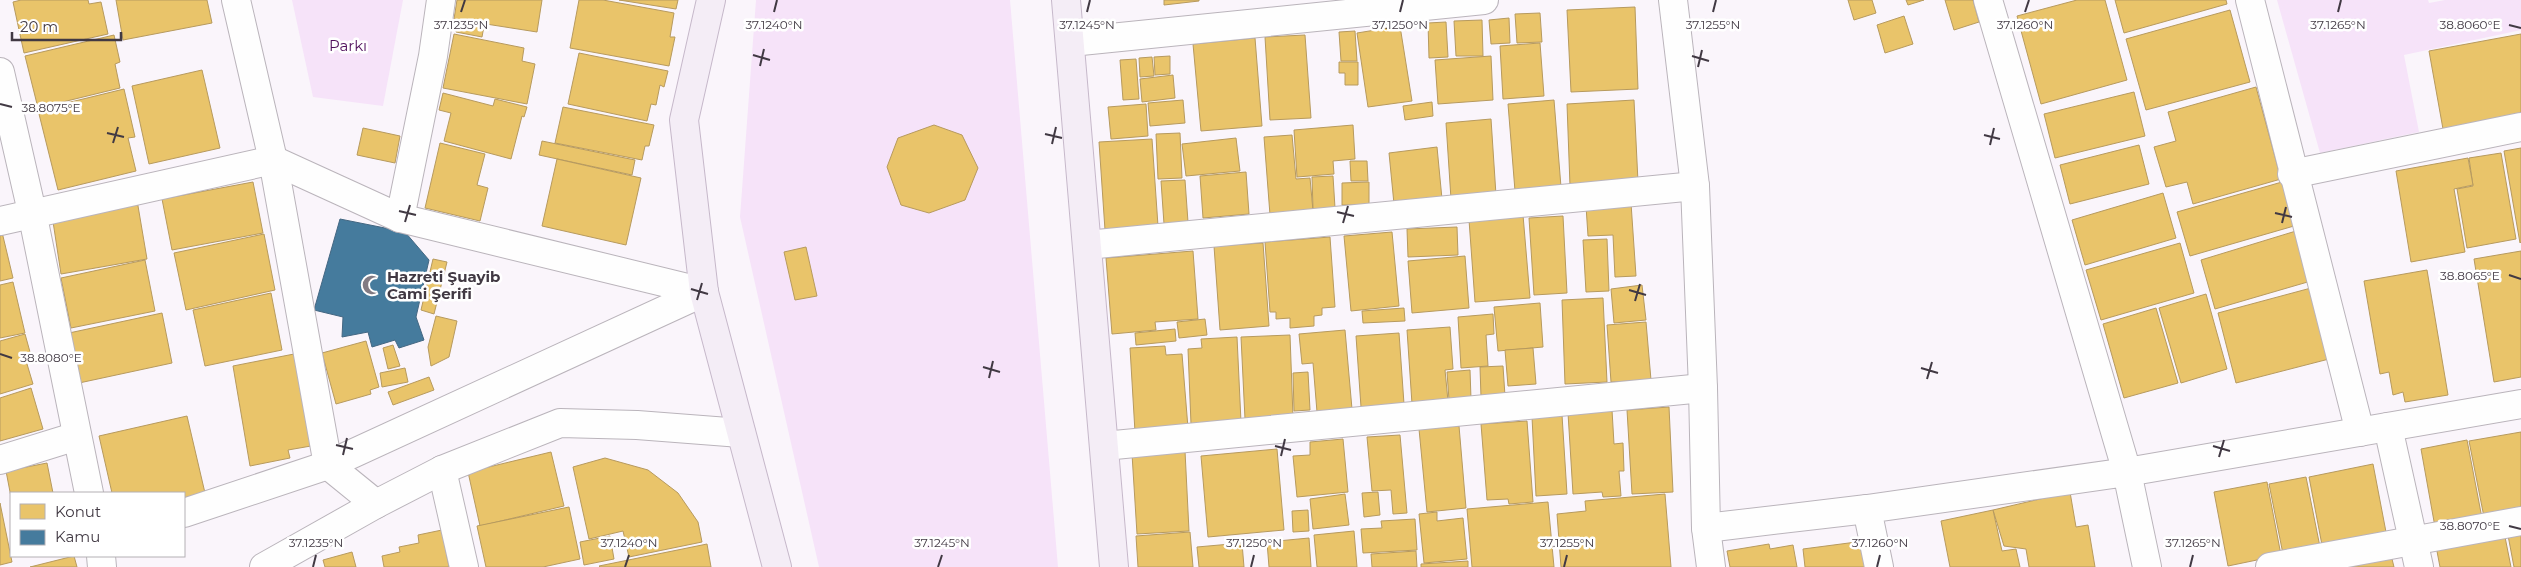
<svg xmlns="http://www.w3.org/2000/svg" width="2521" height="567" font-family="Montserrat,sans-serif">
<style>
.green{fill:#f6e3f9}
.homes{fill:#e9c46a;stroke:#b79a5e}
.public{fill:#457b9d;stroke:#446782}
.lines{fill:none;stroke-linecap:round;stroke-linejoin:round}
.minor-casing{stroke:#bab4bb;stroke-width:30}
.major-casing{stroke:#c6b8ca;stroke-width:30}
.minor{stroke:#fefefe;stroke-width:28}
.major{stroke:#f4edf6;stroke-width:28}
.ticks{fill:none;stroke:#413943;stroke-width:2}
.labels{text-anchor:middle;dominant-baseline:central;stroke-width:5;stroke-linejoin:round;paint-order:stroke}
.park-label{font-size:15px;fill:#50105c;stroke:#fff}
.poi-label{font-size:15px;font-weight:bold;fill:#413943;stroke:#fff;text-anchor:start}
.ticks-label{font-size:12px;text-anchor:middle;fill:#413943;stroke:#fff;stroke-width:5;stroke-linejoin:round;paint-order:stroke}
</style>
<rect width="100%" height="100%" fill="#faf5fb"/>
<g class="green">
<path d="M 292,0 L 403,0 L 383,106 L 313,97 Z"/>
<path d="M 756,0 L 1010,0 L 1058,567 L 819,567 L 740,217 Z"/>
<path d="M 2277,0 L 2428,0 L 2429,3 L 2445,0 L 2521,0 L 2521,30 L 2404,55 L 2419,132 L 2320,153 Z"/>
</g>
<g class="homes">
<path d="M 21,0 L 88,0 L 89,4 L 101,2 L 108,34 L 24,53 L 13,2 Z"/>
<path d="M 116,0 L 207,0 L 212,23 L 123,40 Z"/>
<path d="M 457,0 L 542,0 L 537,32 L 454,19 Z"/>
<path d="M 579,0 L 603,0 L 674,13 L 670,37 L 675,37 L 669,66 L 570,48 Z"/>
<path d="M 619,0 L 678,0 L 676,9 Z"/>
<path d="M 1164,0 L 1199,0 L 1199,1 L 1164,5 Z"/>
<path d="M 1848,0 L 1872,0 L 1876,13 L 1854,20 Z"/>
<path d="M 1906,0 L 1924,0 L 1908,5 Z"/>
<path d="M 1945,0 L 1973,0 L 1979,22 L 1954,30 Z"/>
<path d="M 2077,0 L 2105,0 L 2127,80 L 2041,104 L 2017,16 Z"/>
<path d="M 2115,0 L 2226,0 L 2227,4 L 2124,33 Z"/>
<path d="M 1635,7 L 1638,89 L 1571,92 L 1567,10 Z"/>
<path d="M 2230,10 L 2250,82 L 2146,110 L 2126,39 Z"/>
<path d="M 1540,13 L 1542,42 L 1517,43 L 1515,14 Z"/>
<path d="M 1904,16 L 1913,44 L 1885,53 L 1877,25 Z"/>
<path d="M 1509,18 L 1510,43 L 1491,44 L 1489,20 Z"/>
<path d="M 458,20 L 484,26 L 482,37 L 456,32 Z"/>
<path d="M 1482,20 L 1483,56 L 1456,56 L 1454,21 Z"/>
<path d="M 1446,22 L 1448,57 L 1429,58 L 1428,23 Z"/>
<path d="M 1400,26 L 1412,101 L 1368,107 L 1357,33 Z"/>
<path d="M 1355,31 L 1357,61 L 1341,61 L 1339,32 Z"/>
<path d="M 454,34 L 524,48 L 522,61 L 535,64 L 527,104 L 443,88 Z"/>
<path d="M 2521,34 L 2521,115 L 2443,129 L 2429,51 Z"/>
<path d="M 114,35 L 120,62 L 115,64 L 120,88 L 38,108 L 25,56 Z"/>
<path d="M 1305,35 L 1311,118 L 1270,120 L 1265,37 Z"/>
<path d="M 1255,38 L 1262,126 L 1201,131 L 1193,44 Z"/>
<path d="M 1540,43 L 1544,96 L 1503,99 L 1500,46 Z"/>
<path d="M 579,53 L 668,71 L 664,87 L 660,85 L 656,105 L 651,104 L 647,121 L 568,104 Z"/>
<path d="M 1170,56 L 1170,74 L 1155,75 L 1154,57 Z"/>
<path d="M 1491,56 L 1493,100 L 1438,104 L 1435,60 Z"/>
<path d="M 1152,57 L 1154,76 L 1140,77 L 1139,58 Z"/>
<path d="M 1136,59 L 1139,99 L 1123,100 L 1120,60 Z"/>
<path d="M 1339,62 L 1358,62 L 1358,85 L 1345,85 L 1345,73 L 1339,73 Z"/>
<path d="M 202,70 L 220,148 L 149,164 L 132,86 Z"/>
<path d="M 1173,75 L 1175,98 L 1142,102 L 1140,79 Z"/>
<path d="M 2256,87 L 2281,179 L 2193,204 L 2187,182 L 2166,187 L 2154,147 L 2176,141 L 2168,112 Z"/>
<path d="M 124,89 L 135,137 L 128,138 L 136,171 L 58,190 L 38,110 Z"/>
<path d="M 2134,92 L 2145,136 L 2055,158 L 2044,114 Z"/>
<path d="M 443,93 L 493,106 L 495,99 L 527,107 L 524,117 L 522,116 L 511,159 L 444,141 L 451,113 L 439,110 Z"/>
<path d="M 1183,100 L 1185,123 L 1150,126 L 1148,103 Z"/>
<path d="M 1554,100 L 1561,187 L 1515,191 L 1508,104 Z"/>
<path d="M 1634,100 L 1638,182 L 1570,186 L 1567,104 Z"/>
<path d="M 1432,102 L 1433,116 L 1405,120 L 1403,106 Z"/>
<path d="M 1146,104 L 1148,136 L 1111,139 L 1108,107 Z"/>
<path d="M 563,107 L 654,125 L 649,146 L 645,146 L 642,160 L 555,143 Z"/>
<path d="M 1491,119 L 1496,195 L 1451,199 L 1446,123 Z"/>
<path d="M 934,125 L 962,135 L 978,168 L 965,200 L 929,213 L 901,205 L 887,167 L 898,138 Z"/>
<path d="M 1353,125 L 1355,159 L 1333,161 L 1334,174 L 1297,177 L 1294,130 Z"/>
<path d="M 363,128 L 400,136 L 395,163 L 357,155 Z"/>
<path d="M 1180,133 L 1182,178 L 1158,179 L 1156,134 Z"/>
<path d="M 1292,135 L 1296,179 L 1310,178 L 1313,211 L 1270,215 L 1264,137 Z"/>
<path d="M 1236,138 L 1240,171 L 1186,176 L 1182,144 Z"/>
<path d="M 1152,139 L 1158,226 L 1105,230 L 1099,142 Z"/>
<path d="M 542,141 L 635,160 L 632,175 L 539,155 Z"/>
<path d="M 440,143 L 485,154 L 477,185 L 488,188 L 480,221 L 425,208 Z"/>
<path d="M 2139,145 L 2149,184 L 2070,204 L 2060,165 Z"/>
<path d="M 1437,147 L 1442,199 L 1394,204 L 1389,153 Z"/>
<path d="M 2521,148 L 2521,242 L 2520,243 L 2504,151 Z"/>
<path d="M 2501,153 L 2516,239 L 2467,248 L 2457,189 L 2473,186 L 2469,158 Z"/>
<path d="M 2468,158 L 2473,185 L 2454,189 L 2465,252 L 2411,262 L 2396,171 Z"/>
<path d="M 557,159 L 641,178 L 626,245 L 542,226 Z"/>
<path d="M 1350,161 L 1367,161 L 1368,181 L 1351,181 Z"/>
<path d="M 1246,172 L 1249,214 L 1203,218 L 1200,176 Z"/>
<path d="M 1333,176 L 1335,208 L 1313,209 L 1312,177 Z"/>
<path d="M 1185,180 L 1188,222 L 1164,224 L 1161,181 Z"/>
<path d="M 253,182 L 263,233 L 172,250 L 162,199 Z"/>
<path d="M 1369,182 L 1369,205 L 1342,205 L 1342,183 Z"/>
<path d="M 2282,182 L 2294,226 L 2190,256 L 2177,212 Z"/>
<path d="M 2163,193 L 2176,238 L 2085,265 L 2072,220 Z"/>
<path d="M 137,200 L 147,259 L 61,274 L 52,215 Z"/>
<path d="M 1631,203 L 1636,276 L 1615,277 L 1613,235 L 1588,236 L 1586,206 Z"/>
<path d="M 1523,215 L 1530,298 L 1475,302 L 1469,220 Z"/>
<path d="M 1563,216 L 1567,293 L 1534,295 L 1529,218 Z"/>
<path d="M 1457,227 L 1458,255 L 1408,257 L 1407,229 Z"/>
<path d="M 2296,231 L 2311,281 L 2215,309 L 2201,260 Z"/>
<path d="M 0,232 L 2,232 L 13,278 L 0,281 Z"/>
<path d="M 1392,232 L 1399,306 L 1351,311 L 1344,236 Z"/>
<path d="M 264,234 L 275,290 L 186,310 L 174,253 Z"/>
<path d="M 1330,237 L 1335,307 L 1322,308 L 1322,315 L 1314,316 L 1314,326 L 1290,328 L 1290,318 L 1276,319 L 1276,312 L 1270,312 L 1265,242 Z"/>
<path d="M 1607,239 L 1609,291 L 1586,292 L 1583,240 Z"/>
<path d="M 1263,243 L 1269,326 L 1220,330 L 1214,246 Z"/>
<path d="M 2180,243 L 2194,293 L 2101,320 L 2086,270 Z"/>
<path d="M 806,247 L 817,296 L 795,300 L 784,252 Z"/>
<path d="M 1193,251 L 1198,319 L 1155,322 L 1156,330 L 1112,334 L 1106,258 Z"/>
<path d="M 2521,251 L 2521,377 L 2494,382 L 2474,259 Z"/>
<path d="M 1465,256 L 1469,308 L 1412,313 L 1408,261 Z"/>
<path d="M 433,259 L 447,262 L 434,314 L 421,310 Z"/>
<path d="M 145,260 L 155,311 L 71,328 L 61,278 Z"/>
<path d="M 2427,270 L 2448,395 L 2405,402 L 2403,392 L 2393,395 L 2389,372 L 2380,374 L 2364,281 Z"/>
<path d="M 13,282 L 25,333 L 0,338 L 0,285 Z"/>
<path d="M 1642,285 L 1646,320 L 1614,323 L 1611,289 Z"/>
<path d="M 2311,288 L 2329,359 L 2236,383 L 2218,313 Z"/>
<path d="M 271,293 L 282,350 L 205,366 L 193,310 Z"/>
<path d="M 2206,294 L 2227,369 L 2181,383 L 2159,308 Z"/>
<path d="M 1603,298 L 1607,382 L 1565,384 L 1562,300 Z"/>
<path d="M 1540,303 L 1543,347 L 1498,351 L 1494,307 Z"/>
<path d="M 1404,308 L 1405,321 L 1363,323 L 1362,311 Z"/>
<path d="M 2156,308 L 2178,383 L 2124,398 L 2103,324 Z"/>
<path d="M 162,313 L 172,363 L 79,383 L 69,333 Z"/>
<path d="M 1493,314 L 1494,334 L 1486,335 L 1488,366 L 1461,368 L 1458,317 Z"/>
<path d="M 436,316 L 457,321 L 449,357 L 431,366 L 428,347 Z"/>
<path d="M 1205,319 L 1207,335 L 1179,338 L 1177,322 Z"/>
<path d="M 1646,322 L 1651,380 L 1611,382 L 1607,325 Z"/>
<path d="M 1450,327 L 1453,369 L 1445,370 L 1448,401 L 1412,404 L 1407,330 Z"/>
<path d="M 1175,329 L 1176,341 L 1136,345 L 1135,333 Z"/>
<path d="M 1345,330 L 1352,409 L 1317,412 L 1313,363 L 1302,364 L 1299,334 Z"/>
<path d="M 1399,333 L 1404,404 L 1361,407 L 1356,336 Z"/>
<path d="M 25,334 L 30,352 L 24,354 L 33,384 L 0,394 L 0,341 Z"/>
<path d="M 1290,335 L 1293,417 L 1245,419 L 1241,337 Z"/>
<path d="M 1237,337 L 1241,422 L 1191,424 L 1188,349 L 1202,348 L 1201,339 Z"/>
<path d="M 366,341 L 379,387 L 370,390 L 371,394 L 336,404 L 322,353 Z"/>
<path d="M 393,345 L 400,366 L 388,369 L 383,348 Z"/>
<path d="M 1165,346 L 1166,355 L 1182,354 L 1188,428 L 1135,432 L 1130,348 Z"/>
<path d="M 1533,348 L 1536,384 L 1508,386 L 1505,350 Z"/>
<path d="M 294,354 L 311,446 L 288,450 L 290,458 L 250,466 L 233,366 Z"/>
<path d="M 1503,366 L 1505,396 L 1481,397 L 1480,367 Z"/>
<path d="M 405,368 L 408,382 L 382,387 L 380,373 Z"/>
<path d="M 1470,370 L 1471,399 L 1449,400 L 1447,372 Z"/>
<path d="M 1308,372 L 1310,410 L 1294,411 L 1293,373 Z"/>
<path d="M 429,377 L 434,390 L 393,405 L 388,392 Z"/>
<path d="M 31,388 L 43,429 L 0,441 L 0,398 Z"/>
<path d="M 1669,407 L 1673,492 L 1632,494 L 1627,410 Z"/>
<path d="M 1612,410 L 1614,444 L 1623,443 L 1624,471 L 1619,471 L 1621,496 L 1603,497 L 1602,492 L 1573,494 L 1568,413 Z"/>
<path d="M 1562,415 L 1567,494 L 1536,496 L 1532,417 Z"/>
<path d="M 187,416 L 205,493 L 184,498 L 184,493 L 112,493 L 99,436 Z"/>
<path d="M 1527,421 L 1533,502 L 1509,504 L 1508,499 L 1487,500 L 1481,424 Z"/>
<path d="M 1459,426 L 1466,508 L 1427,512 L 1419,429 Z"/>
<path d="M 2521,432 L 2521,515 L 2485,522 L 2469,441 Z"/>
<path d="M 1400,435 L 1407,513 L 1393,514 L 1391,490 L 1372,491 L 1367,437 Z"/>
<path d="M 1343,439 L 1348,492 L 1297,497 L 1293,456 L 1310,455 L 1310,442 Z"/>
<path d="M 2467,440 L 2482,518 L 2435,527 L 2421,449 Z"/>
<path d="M 1277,449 L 1284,530 L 1208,537 L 1201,456 Z"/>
<path d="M 1185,451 L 1189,531 L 1137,534 L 1132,454 Z"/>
<path d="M 551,452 L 564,506 L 480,526 L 468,472 Z"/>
<path d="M 605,458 L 648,470 L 678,493 L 698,522 L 702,542 L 629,557 L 623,531 L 589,539 L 573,467 Z"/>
<path d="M 47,463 L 53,493 L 11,493 L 11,497 L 6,471 Z"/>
<path d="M 2373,464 L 2386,532 L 2322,545 L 2309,477 Z"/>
<path d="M 2306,477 L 2320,547 L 2283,554 L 2269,484 Z"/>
<path d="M 2267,482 L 2281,555 L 2228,566 L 2214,492 Z"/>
<path d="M 1378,492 L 1380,515 L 1364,517 L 1362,493 Z"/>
<path d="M 2070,492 L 2076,527 L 2088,525 L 2095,567 L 2029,567 L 2026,549 L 2004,546 L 1993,510 Z"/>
<path d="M 1345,494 L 1349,525 L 1313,529 L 1310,499 Z"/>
<path d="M 1665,494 L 1671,567 L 1561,567 L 1557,514 L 1586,511 L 1585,501 Z"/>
<path d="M 1548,502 L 1554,567 L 1472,567 L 1467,509 Z"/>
<path d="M 0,503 L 12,562 L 0,565 Z"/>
<path d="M 569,507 L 580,559 L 543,567 L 486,567 L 477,526 Z"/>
<path d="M 1308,510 L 1309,531 L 1293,532 L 1292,511 Z"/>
<path d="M 1993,510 L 2002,551 L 2016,549 L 2020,567 L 1950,567 L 1941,521 Z"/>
<path d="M 1437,512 L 1437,521 L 1463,518 L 1467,559 L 1424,563 L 1419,514 Z"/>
<path d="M 1415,519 L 1417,550 L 1363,553 L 1361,529 L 1382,528 L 1381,521 Z"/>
<path d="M 2521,527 L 2521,567 L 2514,567 L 2507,530 Z"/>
<path d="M 442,530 L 449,567 L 384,567 L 382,556 L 400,552 L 399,547 L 419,543 L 418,535 Z"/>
<path d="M 1354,531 L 1357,567 L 1317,567 L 1314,535 Z"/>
<path d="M 1190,532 L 1193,567 L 1138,567 L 1136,536 Z"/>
<path d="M 2504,532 L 2511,567 L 2440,567 L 2436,546 Z"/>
<path d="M 610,536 L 614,559 L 584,565 L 580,542 Z"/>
<path d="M 1309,538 L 1311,567 L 1269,567 L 1267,542 Z"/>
<path d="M 1864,541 L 1868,567 L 1805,567 L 1803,549 Z"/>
<path d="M 1242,543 L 1244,567 L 1199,567 L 1197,547 Z"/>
<path d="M 707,544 L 711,567 L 600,567 L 599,566 Z"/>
<path d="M 1769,544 L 1770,549 L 1793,545 L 1797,567 L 1730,567 L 1727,551 Z"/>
<path d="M 1416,551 L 1417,567 L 1372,567 L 1371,554 Z"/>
<path d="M 2390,551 L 2394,567 L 2335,567 Z"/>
<path d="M 352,552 L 356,567 L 325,567 L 323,560 Z"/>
<path d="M 74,556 L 77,567 L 30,567 Z"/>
<path d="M 1468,561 L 1468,567 L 1421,567 L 1421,564 Z"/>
</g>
<path class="public" d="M 340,219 L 405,232 L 429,260 L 416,317 L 424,340 L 399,348 L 395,340 L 372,347 L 368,332 L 342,337 L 343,317 L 314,310 Z"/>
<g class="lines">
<defs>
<g id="minor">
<path d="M 236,0 L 273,160 L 328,465 L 376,504"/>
<path d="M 1673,0 L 1695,186 L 1703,388 L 1706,528 L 1711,567"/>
<path d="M 1988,0 L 2127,472 L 2521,404"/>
<path d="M 2250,0 L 2360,432"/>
<path d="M 1071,42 L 1484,0"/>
<path d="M 0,72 L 32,212 L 89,493"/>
<path d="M 2292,174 L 2521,127"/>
<path d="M 400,218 L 433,56 L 441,0"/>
<path d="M 0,221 L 273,160 L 400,218 L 704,292"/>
<path d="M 1087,245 L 1695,186"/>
<path d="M 2388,427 L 2419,567"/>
<path d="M 1104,446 L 1703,388"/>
<path d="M 0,460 L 77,436"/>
<path d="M 442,470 L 464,567"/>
<path d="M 184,513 L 328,465 L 704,292"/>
<path d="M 1706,528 L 1867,509"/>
<path d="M 101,556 L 102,567"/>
<path d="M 264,567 L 376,504 L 442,470 L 560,423 L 637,425 L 741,433"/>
<path d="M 1879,567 L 1867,509 L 2127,472 L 2147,567"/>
<path d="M 2270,567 L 2521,521"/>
</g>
<g id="major">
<path d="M 711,0 L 684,120 L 704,292 L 777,567"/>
<path d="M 1066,0 L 1114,567"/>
</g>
</defs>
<use href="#minor" class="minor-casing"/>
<use href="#major" class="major-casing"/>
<use href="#minor" class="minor"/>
<use href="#major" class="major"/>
</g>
<path class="ticks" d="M 461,12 L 465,0M 774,12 L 777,0M 1087,12 L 1090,0M 1400,12 L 1403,0M 1713,12 L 1716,0M 2025,12 L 2029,0M 2338,12 L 2341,0M 2509,25 L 2521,28M 753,55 L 770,60M 1692,56 L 1709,61M 760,66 L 764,49M 1698,67 L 1702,50M 0,104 L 12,107M 107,133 L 124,137M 1045,134 L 1062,138M 1984,135 L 2000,139M 113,143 L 118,127M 1052,144 L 1056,127M 1990,145 L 1994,128M 399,211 L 416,215M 1337,212 L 1354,216M 2275,213 L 2292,217M 405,222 L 410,205M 1343,223 L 1348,206M 2282,223 L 2286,207M 2509,275 L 2521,279M 691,289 L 708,294M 1629,290 L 1646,295M 697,300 L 702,283M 1635,301 L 1640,284M 0,354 L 12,358M 983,367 L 1000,372M 1921,368 L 1938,373M 989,378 L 993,361M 1927,379 L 1932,362M 336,445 L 353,449M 1275,446 L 1291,450M 2213,446 L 2230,451M 343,455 L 347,438M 1281,456 L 1285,439M 2219,457 L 2224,440M 2509,526 L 2521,529M 313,567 L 316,555M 625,567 L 629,555M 938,567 L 942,555M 1251,567 L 1254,555M 1564,567 L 1567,555M 1877,567 L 1880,555M 2190,567 L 2193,555"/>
<defs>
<symbol id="mosque-bare" viewBox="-9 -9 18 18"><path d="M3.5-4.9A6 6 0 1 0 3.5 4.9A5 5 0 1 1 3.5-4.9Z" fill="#827b83" stroke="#fff" stroke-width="2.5" paint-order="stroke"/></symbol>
</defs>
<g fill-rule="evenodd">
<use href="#mosque-bare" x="358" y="271" width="28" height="28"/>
</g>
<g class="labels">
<g class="park-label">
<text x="348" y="45">Parkı</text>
</g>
<g class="poi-label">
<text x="387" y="276">Hazreti Şuayib<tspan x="387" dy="17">Cami Şerifi</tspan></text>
</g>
</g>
<g class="ticks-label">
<text x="461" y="29">37.1235°N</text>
<text x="774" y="29">37.1240°N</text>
<text x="1087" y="29">37.1245°N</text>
<text x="1400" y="29">37.1250°N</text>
<text x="1713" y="29">37.1255°N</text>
<text x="2025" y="29">37.1260°N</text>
<text x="2338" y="29">37.1265°N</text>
<text x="2470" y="29">38.8060°E</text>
<text x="51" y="112">38.8075°E</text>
<text x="2470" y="280">38.8065°E</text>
<text x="51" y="362">38.8080°E</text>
<text x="2470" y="530">38.8070°E</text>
<text x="316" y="547">37.1235°N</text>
<text x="629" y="547">37.1240°N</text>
<text x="942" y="547">37.1245°N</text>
<text x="1254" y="547">37.1250°N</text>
<text x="1567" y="547">37.1255°N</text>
<text x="1880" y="547">37.1260°N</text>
<text x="2193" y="547">37.1265°N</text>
</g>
<rect x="10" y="492" width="175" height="65" fill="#ffffff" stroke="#b3b0b4"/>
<rect x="20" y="504" width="25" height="15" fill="#e9c46a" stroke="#b3b0b4"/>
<text x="55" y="517" font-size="15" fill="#413943">Konut</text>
<rect x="20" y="530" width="25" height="15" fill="#457b9d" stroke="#b3b0b4"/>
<text x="55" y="542" font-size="15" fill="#413943">Kamu</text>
<path d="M12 32v8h109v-8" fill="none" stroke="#413943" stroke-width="2.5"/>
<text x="20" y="32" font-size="15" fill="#413943" stroke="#ffffff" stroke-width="4" paint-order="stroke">20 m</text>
</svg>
